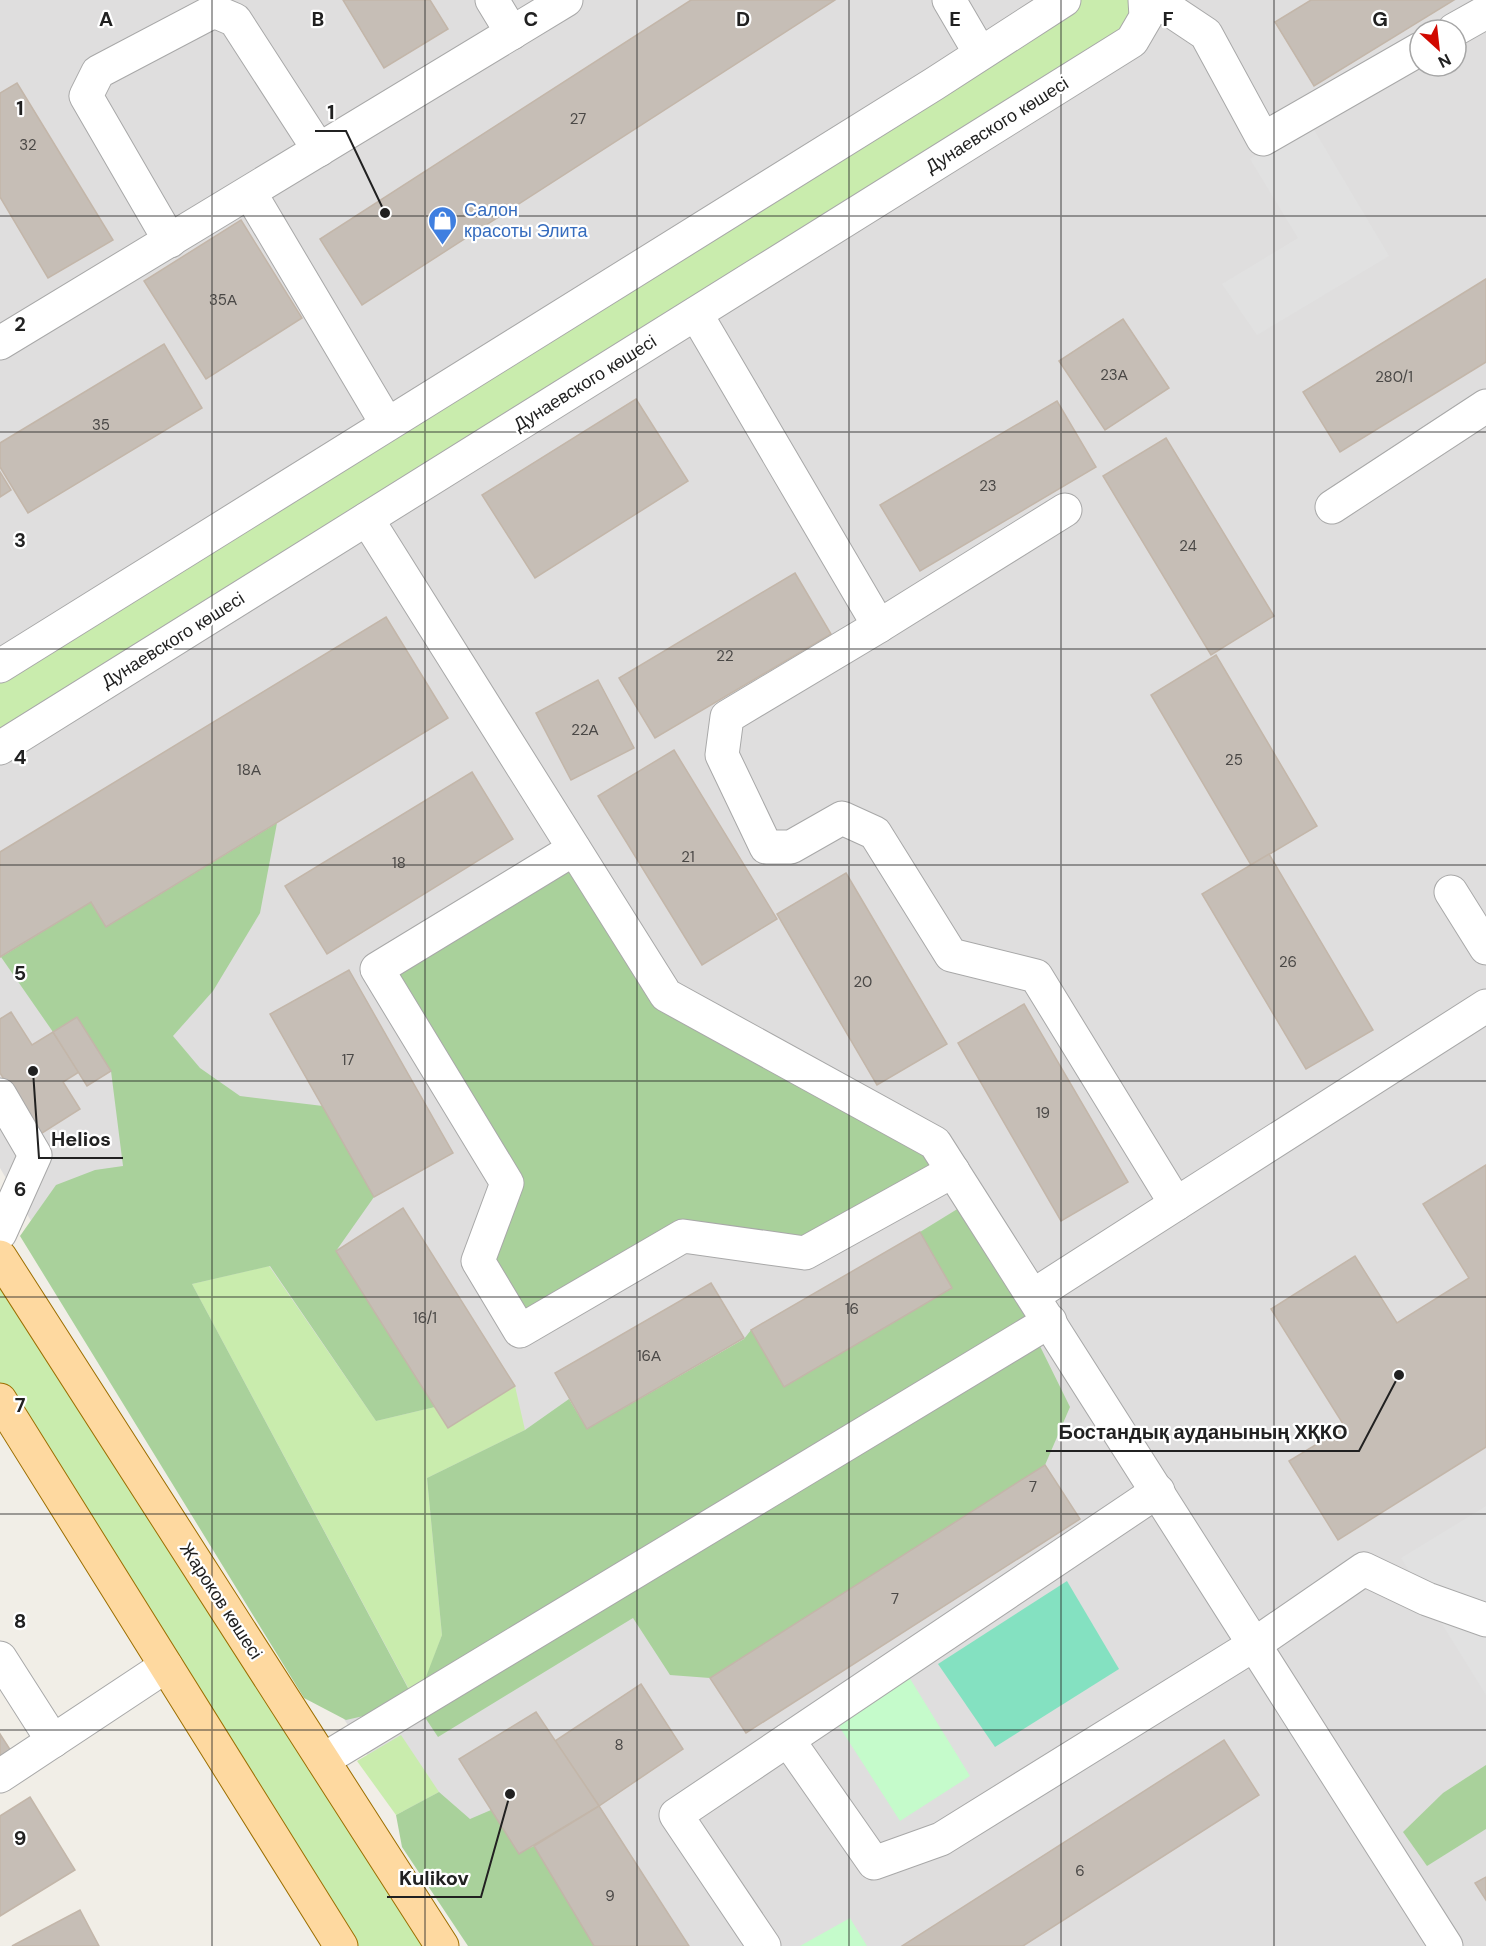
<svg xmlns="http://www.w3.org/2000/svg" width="1486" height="1946" font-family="'DM Sans',sans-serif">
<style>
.residential{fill:#dfdede;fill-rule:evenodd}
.grass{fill:#c9ecad}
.forest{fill:#a9d19b}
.park{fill:#c5fbcb}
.pitch{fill:#84e1c1}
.parking{fill:#e1e1e1}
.building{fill:#c6beb6;stroke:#c3b6a9;stroke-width:1.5}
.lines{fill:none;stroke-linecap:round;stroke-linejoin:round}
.minor-casing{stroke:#a8a8a8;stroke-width:35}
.major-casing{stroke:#9d6f00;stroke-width:35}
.minor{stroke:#fff;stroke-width:33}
.major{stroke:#fed9a0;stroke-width:33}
.grid{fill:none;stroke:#212121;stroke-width:1.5;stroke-opacity:0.55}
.labels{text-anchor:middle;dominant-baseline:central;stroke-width:4.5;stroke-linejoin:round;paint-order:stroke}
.number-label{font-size:15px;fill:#4a4846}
.street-label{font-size:18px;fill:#212121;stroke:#fff}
.shop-label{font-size:18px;fill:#366cbe;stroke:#fff;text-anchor:start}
.grid-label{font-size:20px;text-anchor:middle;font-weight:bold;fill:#212121;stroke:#fff;stroke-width:4.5;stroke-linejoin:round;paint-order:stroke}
.leader{fill:none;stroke:#212121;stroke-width:2}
.callout-dot{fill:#212121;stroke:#fff;stroke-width:2}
.callout-label{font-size:20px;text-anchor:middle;font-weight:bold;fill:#212121;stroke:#fff;stroke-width:4.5;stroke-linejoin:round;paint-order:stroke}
</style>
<rect width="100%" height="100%" fill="#f1eee7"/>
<path class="residential" d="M 0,0 L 1486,0 L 1486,1946 L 489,1946 L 91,1323 L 0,1168 ZM 1420,30 L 1456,30 L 1456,66 L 1420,66 Z"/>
<g class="grass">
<path d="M 1063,0 L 1145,0 L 1146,17 L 0,735 L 0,680 Z"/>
<path d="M 0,1261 L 442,1946 L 343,1946 L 0,1400 Z"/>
<path d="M 269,1266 L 376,1421 L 435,1407 L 448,1427 L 515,1386 L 525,1430 L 427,1478 L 442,1635 L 417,1704 L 192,1284 Z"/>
<path d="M 401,1735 L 439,1792 L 396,1815 L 357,1761 Z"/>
</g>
<g class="forest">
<path d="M 277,823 L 260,913 L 213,991 L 173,1036 L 200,1068 L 240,1096 L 323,1106 L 374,1197 L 336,1251 L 435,1407 L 376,1421 L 270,1266 L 192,1284 L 416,1703 L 442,1635 L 427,1478 L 525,1430 L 569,1399 L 587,1429 L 744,1339 L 751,1330 L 784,1386 L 952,1288 L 920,1232 L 972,1200 L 1050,1321 L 1033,1332 L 1070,1407 L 1045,1465 L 710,1678 L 670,1675 L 633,1618 L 438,1737 L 416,1704 L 346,1720 L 304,1698 L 20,1236 L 56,1185 L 95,1170 L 123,1166 L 111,1071 L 77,1017 L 53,1032 L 1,957 L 91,902 L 106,927 Z"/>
<path d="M 569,841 L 666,995 L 953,1171 L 805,1253 L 683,1236 L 520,1331 L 478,1261 L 507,1183 L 368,962 Z"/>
<path d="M 1486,1765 L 1486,1829 L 1427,1866 L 1403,1832 L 1443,1793 Z"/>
<path d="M 439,1792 L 470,1819 L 491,1810 L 519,1853 L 534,1846 L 594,1946 L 468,1946 L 402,1847 L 396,1815 Z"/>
</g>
<g class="park">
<path d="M 909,1677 L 970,1776 L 900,1821 L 835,1720 Z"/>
<path d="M 850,1918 L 867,1946 L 800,1946 Z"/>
</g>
<path class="pitch" d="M 1067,1581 L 1119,1669 L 995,1747 L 938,1664 Z"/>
<g class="parking">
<path d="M 1310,123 L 1389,256 L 1257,335 L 1222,284 L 1298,238 L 1250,159 Z"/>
<path d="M 1486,1506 L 1486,1695 L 1401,1558 Z"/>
</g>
<g class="building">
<path d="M 343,0 L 430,0 L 448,29 L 384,68 Z"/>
<path d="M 691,0 L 835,0 L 362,305 L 320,239 Z"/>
<path d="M 1311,0 L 1454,0 L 1314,86 L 1275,22 Z"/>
<path d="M 17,83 L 113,240 L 48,278 L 0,197 L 0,93 Z"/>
<path d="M 241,220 L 302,318 L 206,379 L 144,281 Z"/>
<path d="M 1486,279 L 1486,362 L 1340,452 L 1303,392 Z"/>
<path d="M 1123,319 L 1169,388 L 1105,430 L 1059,361 Z"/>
<path d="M 164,344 L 202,408 L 28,513 L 0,467 L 0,443 Z"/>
<path d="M 636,399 L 688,481 L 535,578 L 482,495 Z"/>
<path d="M 1057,401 L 1096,467 L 920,571 L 880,505 Z"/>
<path d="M 1166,438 L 1274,616 L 1211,655 L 1103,476 Z"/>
<path d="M 0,472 L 11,490 L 0,497 Z"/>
<path d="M 795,573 L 831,634 L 655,738 L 619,678 Z"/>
<path d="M 386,617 L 448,718 L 106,927 L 91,902 L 0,957 L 0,852 Z"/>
<path d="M 1216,655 L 1317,826 L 1251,865 L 1151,695 Z"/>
<path d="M 598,680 L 634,748 L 571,780 L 536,713 Z"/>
<path d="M 674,750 L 777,919 L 702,965 L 598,796 Z"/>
<path d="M 472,772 L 513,839 L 327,954 L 285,886 Z"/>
<path d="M 1269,854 L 1373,1030 L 1306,1069 L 1202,894 Z"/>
<path d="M 846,873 L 947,1044 L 877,1085 L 777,914 Z"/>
<path d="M 349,970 L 453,1153 L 374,1197 L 270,1014 Z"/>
<path d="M 1024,1004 L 1128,1182 L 1061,1221 L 958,1043 Z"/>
<path d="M 11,1012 L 32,1045 L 53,1032 L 79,1072 L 63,1082 L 80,1109 L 39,1135 L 0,1073 L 0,1019 Z"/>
<path d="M 77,1017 L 111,1071 L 87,1086 L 53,1032 Z"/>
<path d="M 1486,1165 L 1486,1447 L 1338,1540 L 1289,1461 L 1345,1427 L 1271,1309 L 1355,1256 L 1397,1323 L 1469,1278 L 1423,1204 Z"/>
<path d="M 403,1208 L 515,1386 L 448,1428 L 336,1251 Z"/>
<path d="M 920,1232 L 952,1288 L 784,1387 L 751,1330 Z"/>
<path d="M 711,1283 L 744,1338 L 587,1429 L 555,1373 Z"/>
<path d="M 1045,1465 L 1080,1519 L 746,1733 L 710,1678 Z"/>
<path d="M 641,1684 L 683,1749 L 599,1806 L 555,1741 Z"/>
<path d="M 536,1712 L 599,1806 L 519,1854 L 459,1759 Z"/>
<path d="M 0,1734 L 11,1751 L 0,1758 Z"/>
<path d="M 1224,1740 L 1259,1795 L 1023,1946 L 902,1946 Z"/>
<path d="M 30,1797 L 75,1870 L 0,1916 L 0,1816 Z"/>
<path d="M 599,1806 L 689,1946 L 594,1946 L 534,1846 Z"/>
<path d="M 1486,1877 L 1486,1900 L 1475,1883 Z"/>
<path d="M 80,1910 L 99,1946 L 12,1946 Z"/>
</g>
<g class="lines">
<defs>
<g id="minor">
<path d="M 492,0 L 512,33"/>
<path d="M 949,0 L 980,53"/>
<path d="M 1155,0 L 1206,34 L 1263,139 L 1420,49"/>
<path d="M 1454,30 L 1486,12"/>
<path d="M 250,193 L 387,424"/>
<path d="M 170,241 L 86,96 L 98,72 L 214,11 L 235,20 L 319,150"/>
<path d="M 696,314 L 879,626 L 727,717 L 722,755 L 766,847 L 791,847 L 842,818 L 875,833 L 951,955 L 1036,976 L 1176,1204 L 1486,1006"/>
<path d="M 0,343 L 566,0"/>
<path d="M 1332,507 L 1486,406"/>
<path d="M 367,519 L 666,995 L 935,1143 L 1446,1946"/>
<path d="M 879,626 L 1065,510"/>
<path d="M 0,666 L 934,84 L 1064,0"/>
<path d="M 0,748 L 1132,41 L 1146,17 L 1145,0"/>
<path d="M 574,849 L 377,969 L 507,1183 L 478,1261 L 520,1331 L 683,1236 L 805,1253 L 953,1171"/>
<path d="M 1451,892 L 1486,948"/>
<path d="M 0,1095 L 35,1155 L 0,1233"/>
<path d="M 1034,1295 L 1176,1204"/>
<path d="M 0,1658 L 53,1741"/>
<path d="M 788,1740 L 874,1863 L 941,1839 L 1255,1644 L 1364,1569 L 1427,1599 L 1486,1620"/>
<path d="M 323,1760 L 1050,1321"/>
<path d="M 0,1776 L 166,1666"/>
<path d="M 764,1946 L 676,1815 L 1158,1491"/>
</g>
<g id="major">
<path d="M 0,1257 L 442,1946"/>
<path d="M 0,1400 L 341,1946"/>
</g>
</defs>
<use href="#minor" class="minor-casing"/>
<use href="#major" class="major-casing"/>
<use href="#minor" class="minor"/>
<use href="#major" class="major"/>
</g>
<path class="grid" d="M 212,0 L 212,1946M 425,0 L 425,1946M 637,0 L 637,1946M 849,0 L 849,1946M 1061,0 L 1061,1946M 1274,0 L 1274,1946M 0,216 L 1486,216M 0,432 L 1486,432M 0,649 L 1486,649M 0,865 L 1486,865M 0,1081 L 1486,1081M 0,1297 L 1486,1297M 0,1514 L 1486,1514M 0,1730 L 1486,1730"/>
<defs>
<symbol id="shop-pin" viewBox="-11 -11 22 30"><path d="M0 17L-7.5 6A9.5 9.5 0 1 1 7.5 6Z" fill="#3f7fe0" stroke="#fff"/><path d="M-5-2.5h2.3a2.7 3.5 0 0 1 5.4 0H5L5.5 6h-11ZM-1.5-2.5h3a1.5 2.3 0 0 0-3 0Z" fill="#fff"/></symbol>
</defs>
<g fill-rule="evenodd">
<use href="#shop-pin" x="426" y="204" width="33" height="45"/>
</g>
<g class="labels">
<g class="number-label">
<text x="578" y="119">27</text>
<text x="28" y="145">32</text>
<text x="223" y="300">35А</text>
<text x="1114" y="375">23А</text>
<text x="1394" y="377">280/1</text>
<text x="101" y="425">35</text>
<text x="988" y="486">23</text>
<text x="1188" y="546">24</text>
<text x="725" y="656">22</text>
<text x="585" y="730">22А</text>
<text x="1234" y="760">25</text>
<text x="249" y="770">18А</text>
<text x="688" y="857">21</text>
<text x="399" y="863">18</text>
<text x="1288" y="962">26</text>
<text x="863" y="982">20</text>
<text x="348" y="1060">17</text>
<text x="1043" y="1113">19</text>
<text x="852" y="1309">16</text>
<text x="425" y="1318">16/1</text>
<text x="649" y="1356">16А</text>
<text x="1033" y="1487">7</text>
<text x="895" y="1599">7</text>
<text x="619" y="1745">8</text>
<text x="1080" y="1871">6</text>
<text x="610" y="1896">9</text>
</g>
<g class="street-label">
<text transform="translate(997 125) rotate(-32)">Дунаевского көшесі</text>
<text transform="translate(585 383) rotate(-32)">Дунаевского көшесі</text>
<text transform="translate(173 640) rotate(-32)">Дунаевского көшесі</text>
<text transform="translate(221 1601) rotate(57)">Жароков көшесі</text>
</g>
<g class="shop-label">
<text x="464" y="210">Салон<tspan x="464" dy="21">красоты Элита</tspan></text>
</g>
</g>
<g class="grid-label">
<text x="106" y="26">A</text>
<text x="318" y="26">B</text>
<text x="531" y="26">C</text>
<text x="743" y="26">D</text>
<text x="955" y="26">E</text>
<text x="1168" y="26">F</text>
<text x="1380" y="26">G</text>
<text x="20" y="115">1</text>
<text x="20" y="331">2</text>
<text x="20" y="547">3</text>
<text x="20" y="764">4</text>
<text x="20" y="980">5</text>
<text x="20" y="1196">6</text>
<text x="20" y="1412">7</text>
<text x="20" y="1628">8</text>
<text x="20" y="1845">9</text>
</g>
<path class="leader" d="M385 213L346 131H315M33 1071L39 1158H123M1399 1375L1359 1451H1046M510 1794L481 1897H387"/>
<g class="callout-dot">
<circle cx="385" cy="213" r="6"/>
<circle cx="33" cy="1071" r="6"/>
<circle cx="1399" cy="1375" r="6"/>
<circle cx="510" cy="1794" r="6"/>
</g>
<g class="callout-label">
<text x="331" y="119">1</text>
<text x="81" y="1146">Helios</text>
<text x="1203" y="1439">Бостандық ауданының ХҚКО</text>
<text x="434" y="1885">Kulikov</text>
</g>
<g transform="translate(1438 48) rotate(153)"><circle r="28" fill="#ffffff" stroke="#a6a6a6" stroke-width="1.5"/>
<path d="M0-4.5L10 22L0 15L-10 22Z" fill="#d10800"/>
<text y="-9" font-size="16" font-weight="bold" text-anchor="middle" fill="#212121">N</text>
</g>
</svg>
